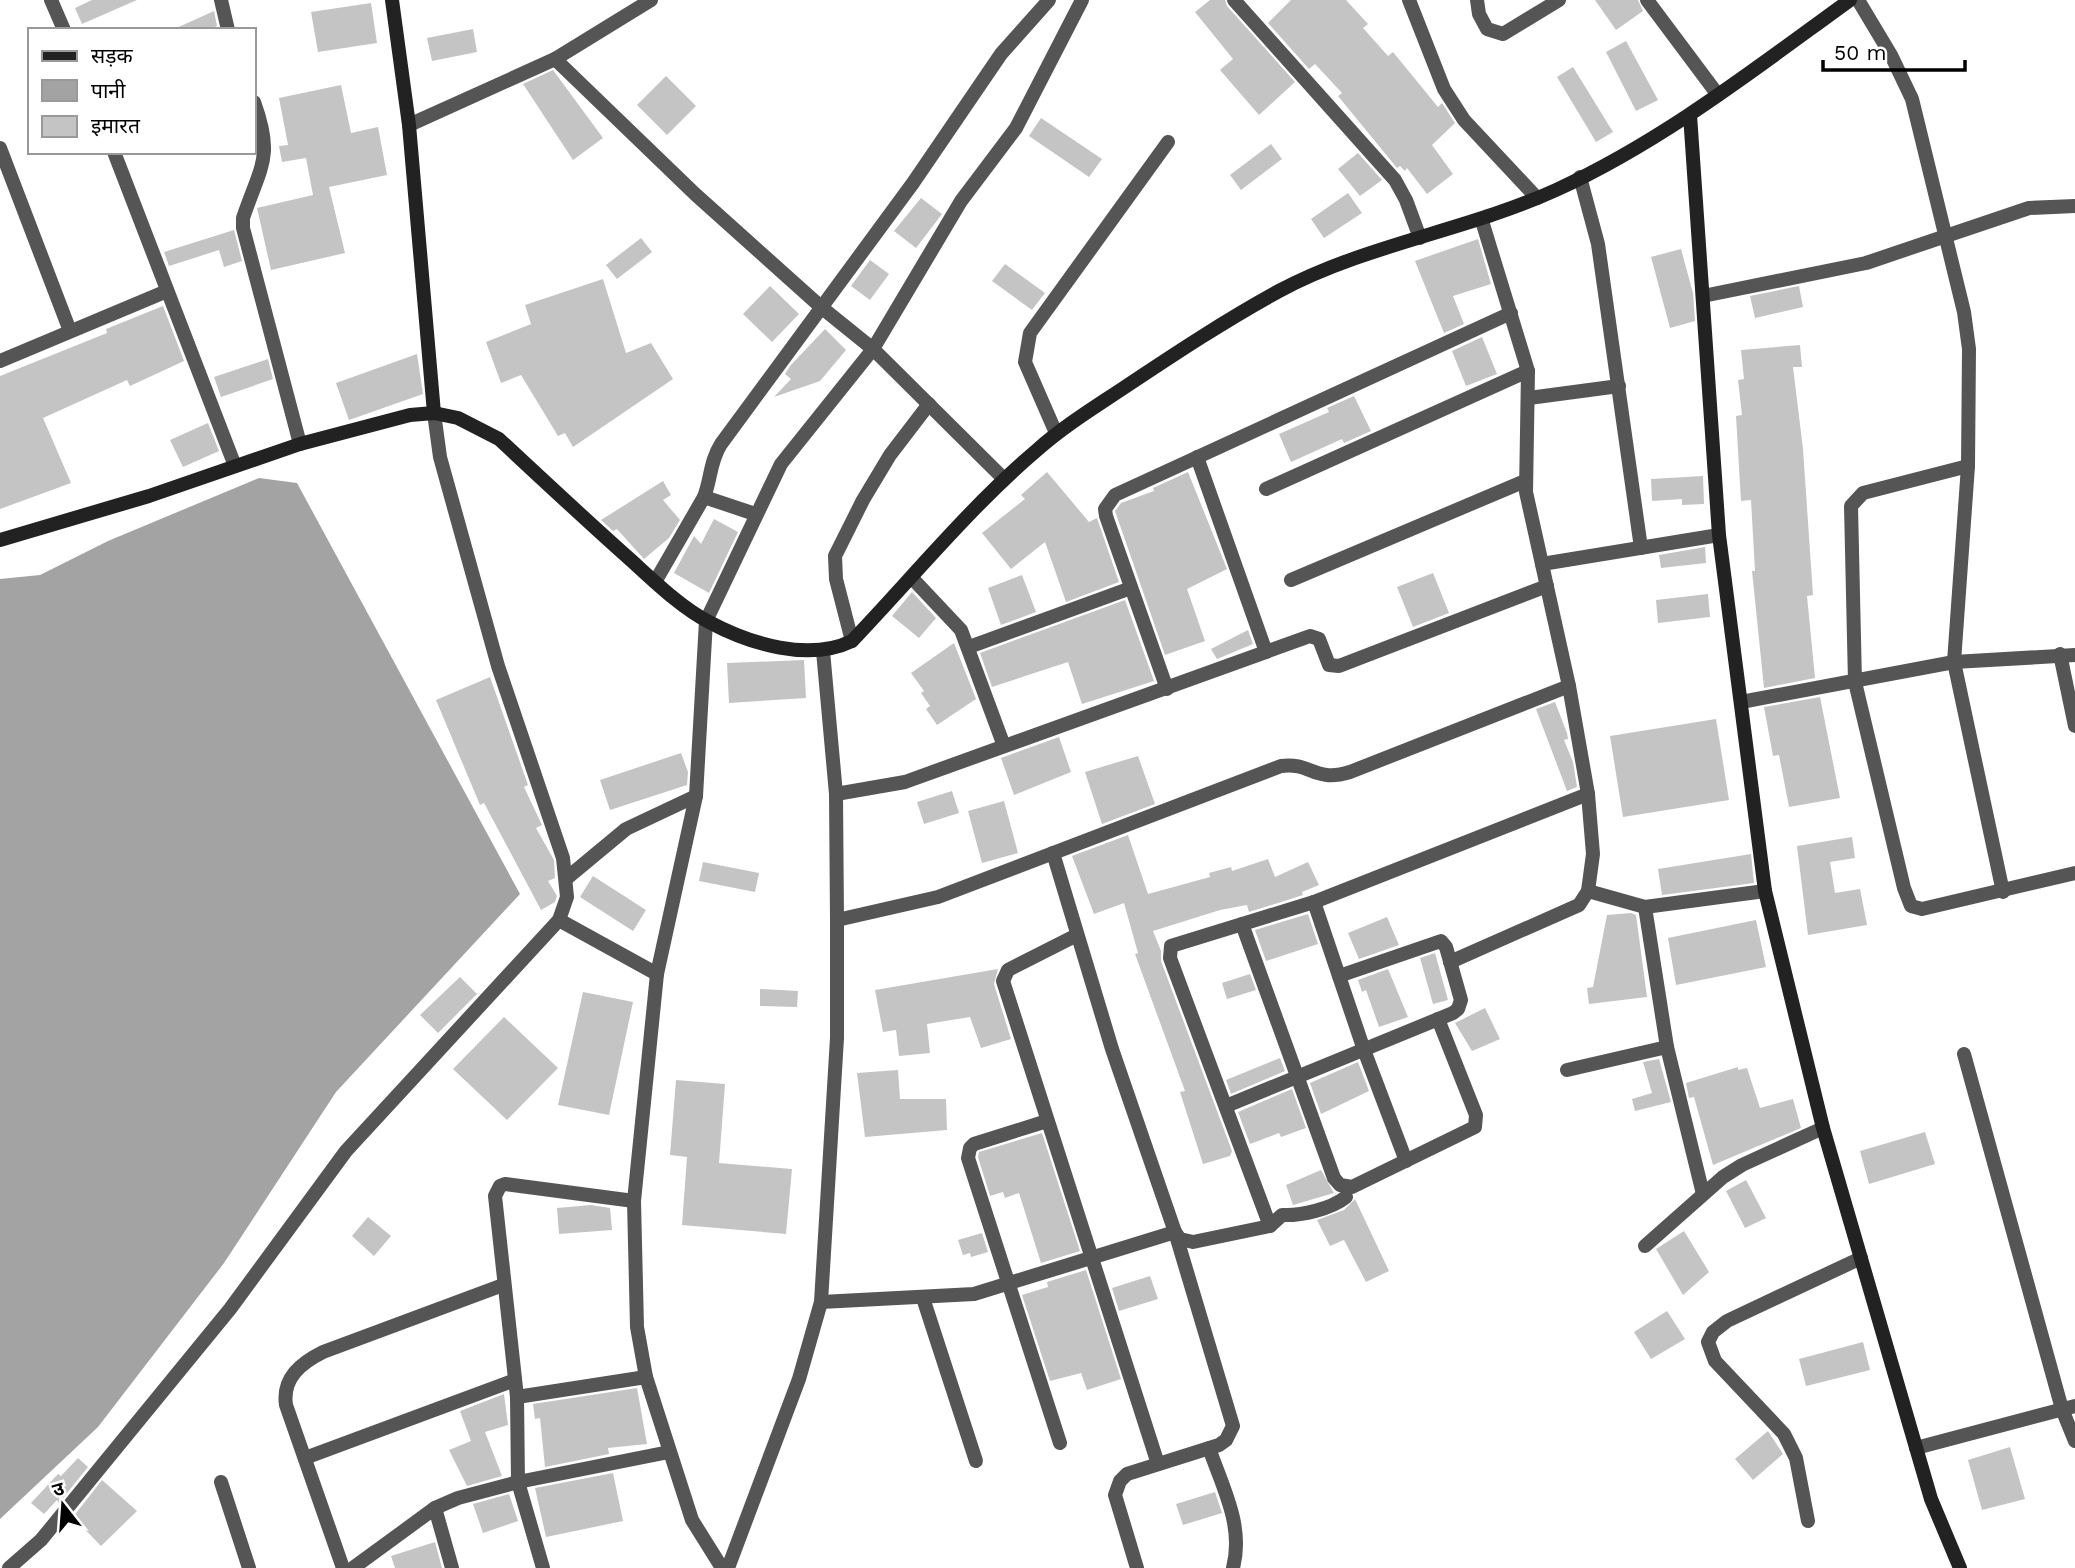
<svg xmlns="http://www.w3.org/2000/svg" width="2075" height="1568" font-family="'Work Sans','Noto Sans Devanagari',sans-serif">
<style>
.water{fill:#a3a3a3}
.building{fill:#c4c4c4}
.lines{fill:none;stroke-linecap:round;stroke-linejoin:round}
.minor{stroke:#555;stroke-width:14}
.tertiary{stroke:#555;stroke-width:14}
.secondary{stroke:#222;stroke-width:14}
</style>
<rect width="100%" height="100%" fill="#fff"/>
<path class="water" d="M 259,478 L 297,483 L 520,894 L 336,1092 L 224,1263 L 98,1427 L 0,1519 L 0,579 L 40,575 L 108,541 Z"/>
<g class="building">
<path d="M 92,0 L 137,0 L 82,24 L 75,8 Z"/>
<path d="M 1210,0 L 1225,0 L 1227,6 L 1295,82 L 1259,115 L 1220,70 L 1233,59 L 1195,12 Z"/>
<path d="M 1291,0 L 1346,0 L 1368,24 L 1363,28 L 1388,56 L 1393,52 L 1438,107 L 1442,103 L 1455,123 L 1432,145 L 1453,174 L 1427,194 L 1407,168 L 1405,171 L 1400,166 L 1397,168 L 1338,96 L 1342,93 L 1315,64 L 1309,69 L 1268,23 Z"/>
<path d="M 1595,0 L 1638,0 L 1643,11 L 1616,30 Z"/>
<path d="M 371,3 L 377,43 L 318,52 L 311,12 Z"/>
<path d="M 214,11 L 217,26 L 208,30 L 172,30 Z"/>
<path d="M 473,29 L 477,52 L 432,61 L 427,38 Z"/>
<path d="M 1626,41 L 1658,100 L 1636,111 L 1606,52 Z"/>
<path d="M 1573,67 L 1613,132 L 1596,142 L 1557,77 Z"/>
<path d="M 553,70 L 603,138 L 573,160 L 523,84 Z"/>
<path d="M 666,76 L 696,106 L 667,135 L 637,105 Z"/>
<path d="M 341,85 L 351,133 L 378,127 L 387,175 L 329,187 L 345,253 L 271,270 L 257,208 L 313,195 L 306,158 L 282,162 L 279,146 L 288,145 L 279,98 Z"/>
<path d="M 1041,118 L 1102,159 L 1089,177 L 1029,136 Z"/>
<path d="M 1271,144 L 1282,159 L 1241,190 L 1230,175 Z"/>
<path d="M 1358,153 L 1382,180 L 1360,196 L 1338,169 Z"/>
<path d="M 1348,193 L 1362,213 L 1324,238 L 1311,219 Z"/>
<path d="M 921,198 L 942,214 L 916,248 L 894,231 Z"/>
<path d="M 234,230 L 242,261 L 224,267 L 219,250 L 169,266 L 164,252 Z"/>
<path d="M 641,238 L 652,252 L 617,279 L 606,265 Z"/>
<path d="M 1478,239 L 1491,284 L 1453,296 L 1464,324 L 1444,333 L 1415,261 Z"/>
<path d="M 1681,249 L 1693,293 L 1695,321 L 1670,328 L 1651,257 Z"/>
<path d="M 870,260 L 889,274 L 870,300 L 851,286 Z"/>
<path d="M 1005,264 L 1045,293 L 1032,310 L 992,281 Z"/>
<path d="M 603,279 L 626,353 L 651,343 L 673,379 L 573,447 L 565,433 L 558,436 L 521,375 L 501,383 L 486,342 L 531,324 L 525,305 Z"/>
<path d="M 770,286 L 799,314 L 772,342 L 743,314 Z"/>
<path d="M 1799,286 L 1803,307 L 1755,318 L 1750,296 Z"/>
<path d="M 163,306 L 184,361 L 130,386 L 127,380 L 43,418 L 71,483 L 0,509 L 0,376 L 107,333 L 106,329 Z"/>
<path d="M 825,329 L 846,350 L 820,381 L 774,397 L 791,379 L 785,374 L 790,366 Z"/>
<path d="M 1482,337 L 1497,374 L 1466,386 L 1452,351 Z"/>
<path d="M 1800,345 L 1802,367 L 1793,367 L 1803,449 L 1813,595 L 1807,596 L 1815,678 L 1764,688 L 1752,571 L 1755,571 L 1751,500 L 1741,501 L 1736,416 L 1742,415 L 1738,380 L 1744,379 L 1741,350 Z"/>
<path d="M 417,354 L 423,394 L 349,420 L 336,383 Z"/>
<path d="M 268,359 L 273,379 L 221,397 L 214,377 Z"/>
<path d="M 1354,396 L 1371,431 L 1344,443 L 1342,439 L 1291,462 L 1279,434 L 1329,412 L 1327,408 Z"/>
<path d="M 208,423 L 219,451 L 183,467 L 170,440 Z"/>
<path d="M 1047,472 L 1089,522 L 1097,518 L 1119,582 L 1066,602 L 1045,542 L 1011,569 L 982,533 L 1025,499 L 1021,495 Z"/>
<path d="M 1188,472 L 1227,569 L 1187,589 L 1205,641 L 1165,655 L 1115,511 L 1121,503 L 1154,491 L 1153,488 Z"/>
<path d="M 1703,476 L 1704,504 L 1682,505 L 1682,499 L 1652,501 L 1651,479 Z"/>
<path d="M 663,481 L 671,495 L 663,500 L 680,520 L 669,538 L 644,559 L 617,529 L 613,531 L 601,520 Z"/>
<path d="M 714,519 L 738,532 L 709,593 L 674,573 L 694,536 L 701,544 Z"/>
<path d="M 1705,547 L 1706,563 L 1661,568 L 1659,555 Z"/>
<path d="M 1433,573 L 1449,613 L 1413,627 L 1397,587 Z"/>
<path d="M 1022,575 L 1036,612 L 1001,625 L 988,588 Z"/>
<path d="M 912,592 L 936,618 L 919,638 L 892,616 Z"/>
<path d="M 1708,594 L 1710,617 L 1658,623 L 1656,600 Z"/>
<path d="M 1125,600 L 1154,681 L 1082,704 L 1068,662 L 992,687 L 980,653 Z"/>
<path d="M 1248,630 L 1253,644 L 1217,659 L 1211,649 Z"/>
<path d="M 954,643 L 976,699 L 937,725 L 926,709 L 930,706 L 921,693 L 924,691 L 911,673 Z"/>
<path d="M 804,660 L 806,698 L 729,703 L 727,663 Z"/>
<path d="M 490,677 L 528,785 L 524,787 L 542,825 L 536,828 L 554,860 L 555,878 L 548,881 L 557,896 L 555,902 L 541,910 L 484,803 L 480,805 L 436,700 Z"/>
<path d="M 1820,697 L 1840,798 L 1789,807 L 1779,755 L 1773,756 L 1764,707 Z"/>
<path d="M 1555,702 L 1567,733 L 1568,739 L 1564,740 L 1573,762 L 1577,787 L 1567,791 L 1536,709 Z"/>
<path d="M 1716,719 L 1729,800 L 1623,817 L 1610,736 Z"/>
<path d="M 1059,737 L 1071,772 L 1014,795 L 1001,758 Z"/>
<path d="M 681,753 L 688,772 L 687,785 L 610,810 L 600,780 Z"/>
<path d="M 1138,756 L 1155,804 L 1102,824 L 1085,772 Z"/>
<path d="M 952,791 L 959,813 L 924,824 L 917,802 Z"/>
<path d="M 1004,801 L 1018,853 L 982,863 L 968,811 Z"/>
<path d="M 1128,835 L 1148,894 L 1210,877 L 1209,873 L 1231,867 L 1232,871 L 1268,859 L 1275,877 L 1308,862 L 1319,885 L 1302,892 L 1303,895 L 1249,912 L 1247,905 L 1220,910 L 1153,931 L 1161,951 L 1161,961 L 1232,1151 L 1230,1156 L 1203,1164 L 1180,1092 L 1185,1091 L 1135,954 L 1138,953 L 1124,903 L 1094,914 L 1072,856 Z"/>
<path d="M 1852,837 L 1855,858 L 1830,862 L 1835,893 L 1860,889 L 1867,925 L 1808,935 L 1797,846 Z"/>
<path d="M 1751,854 L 1754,883 L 1662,895 L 1658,869 Z"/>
<path d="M 703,862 L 759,873 L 755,892 L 699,881 Z"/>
<path d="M 593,876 L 646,910 L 633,931 L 580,897 Z"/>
<path d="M 1631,913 L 1636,915 L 1647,997 L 1589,1004 L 1587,988 L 1593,987 L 1607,915 Z"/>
<path d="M 1308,914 L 1318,944 L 1266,961 L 1255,930 Z"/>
<path d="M 1387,917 L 1399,945 L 1359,959 L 1348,933 Z"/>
<path d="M 1756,920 L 1766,967 L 1676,985 L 1668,938 Z"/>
<path d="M 1435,953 L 1448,1000 L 1433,1004 L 1420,958 Z"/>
<path d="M 998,969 L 994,984 L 1011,1039 L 981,1048 L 970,1017 L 927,1024 L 930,1053 L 899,1056 L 896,1030 L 883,1032 L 875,990 Z"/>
<path d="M 1388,969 L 1408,1017 L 1379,1027 L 1366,990 L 1362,992 L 1358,980 Z"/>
<path d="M 1250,974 L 1256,990 L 1227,999 L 1222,983 Z"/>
<path d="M 460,977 L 477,994 L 438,1033 L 420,1015 Z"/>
<path d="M 760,989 L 798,991 L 797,1007 L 760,1006 Z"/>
<path d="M 583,992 L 633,1002 L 609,1115 L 558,1105 Z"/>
<path d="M 1485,1008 L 1500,1039 L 1472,1051 L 1455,1023 Z"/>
<path d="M 504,1017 L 558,1068 L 507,1120 L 453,1069 Z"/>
<path d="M 1280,1058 L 1285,1071 L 1231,1094 L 1226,1080 Z"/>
<path d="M 1659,1059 L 1671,1102 L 1635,1111 L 1632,1099 L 1652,1093 L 1643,1062 Z"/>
<path d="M 1358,1062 L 1369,1091 L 1321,1114 L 1310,1083 Z"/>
<path d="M 1738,1067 L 1738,1070 L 1747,1068 L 1760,1108 L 1793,1099 L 1801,1128 L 1713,1165 L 1694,1097 L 1689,1098 L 1686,1083 Z"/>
<path d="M 898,1070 L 900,1099 L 946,1099 L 947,1130 L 865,1137 L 857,1073 Z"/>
<path d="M 676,1080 L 725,1084 L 719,1163 L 792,1169 L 786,1234 L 682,1225 L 687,1157 L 670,1155 Z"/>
<path d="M 1292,1089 L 1306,1128 L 1281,1137 L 1279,1133 L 1250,1144 L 1238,1112 Z"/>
<path d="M 1925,1132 L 1935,1164 L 1869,1184 L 1860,1151 Z"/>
<path d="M 1042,1133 L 1080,1251 L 1041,1263 L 1019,1193 L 1005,1198 L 1003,1192 L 990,1196 L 978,1157 L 979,1152 Z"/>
<path d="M 1321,1170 L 1334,1193 L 1293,1205 L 1286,1185 Z"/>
<path d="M 1746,1180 L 1766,1218 L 1745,1228 L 1726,1191 Z"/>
<path d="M 1355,1199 L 1389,1271 L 1366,1282 L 1344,1240 L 1330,1246 L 1317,1220 L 1344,1210 Z"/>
<path d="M 591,1205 L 610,1208 L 612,1230 L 559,1234 L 557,1208 Z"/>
<path d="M 368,1217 L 391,1236 L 374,1256 L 352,1236 Z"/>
<path d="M 1684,1231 L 1709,1272 L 1683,1295 L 1656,1249 Z"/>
<path d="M 982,1233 L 988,1252 L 971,1257 L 970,1253 L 963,1255 L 958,1240 Z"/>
<path d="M 1086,1270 L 1121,1379 L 1087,1390 L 1081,1373 L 1050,1381 L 1022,1295 L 1048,1287 L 1047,1282 Z"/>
<path d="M 1150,1276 L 1158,1299 L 1119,1311 L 1112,1288 Z"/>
<path d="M 1667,1311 L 1685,1339 L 1651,1359 L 1634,1332 Z"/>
<path d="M 1863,1342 L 1870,1370 L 1806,1386 L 1799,1359 Z"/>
<path d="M 637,1388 L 647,1444 L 608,1448 L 609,1454 L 545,1467 L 540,1418 L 535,1419 L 533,1404 Z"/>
<path d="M 504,1394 L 508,1425 L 485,1432 L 502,1476 L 467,1486 L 449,1450 L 471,1441 L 460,1411 Z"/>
<path d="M 1768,1431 L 1783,1454 L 1753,1480 L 1735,1459 Z"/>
<path d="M 2010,1447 L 2025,1499 L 1982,1510 L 1968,1460 Z"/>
<path d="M 78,1458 L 88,1467 L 59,1503 L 57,1500 L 44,1514 L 31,1503 L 58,1474 L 61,1476 Z"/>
<path d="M 613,1473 L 623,1521 L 546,1537 L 535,1488 Z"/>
<path d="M 102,1480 L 137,1511 L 101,1546 L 73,1517 Z"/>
<path d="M 1215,1492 L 1222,1513 L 1183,1525 L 1176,1504 Z"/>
<path d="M 509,1494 L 518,1521 L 483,1533 L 473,1504 Z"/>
<path d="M 435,1542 L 442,1568 L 395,1568 L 391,1556 Z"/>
</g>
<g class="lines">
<g class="minor">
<path d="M 51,0 L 64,30"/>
<path d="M 221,0 L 228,30"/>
<path d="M 1234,0 L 1395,180 L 1406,200 L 1420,238"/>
<path d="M 1409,0 L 1444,89 L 1464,120 L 1537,198"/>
<path d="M 1477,0 L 1479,14 L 1487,29 L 1503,34 L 1559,0"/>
<path d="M 1647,0 L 1718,95"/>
<path d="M 1858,0 L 1891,55 L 1912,99 L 1964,312 L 1969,349 L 1968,466 L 1954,662 L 2003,892"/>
<path d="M 555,59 L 695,194 L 821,307 L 873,349 L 1004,479"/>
<path d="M 254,102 C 274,157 261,165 243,218 L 243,228 L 300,444"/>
<path d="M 409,125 L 555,59 L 651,0"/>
<path d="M 0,148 L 70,331"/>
<path d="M 114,152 L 235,466"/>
<path d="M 1580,177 L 1598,244 L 1641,548"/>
<path d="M 1703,296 L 1866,263 L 2029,208 L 2075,206"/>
<path d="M 0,361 L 167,291"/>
<path d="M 1529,398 L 1619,386"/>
<path d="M 1056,433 L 1025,362 L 1030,333 L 1168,142"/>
<path d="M 1197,457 L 1266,652"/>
<path d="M 1968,466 L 1863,493 L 1851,506 L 1855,682 L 1904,888 L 1911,906 L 1922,909 L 2075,873"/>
<path d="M 1266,489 L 1528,371"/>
<path d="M 704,497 L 755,514"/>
<path d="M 1542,564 L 1719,535"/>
<path d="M 912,578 L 961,630 L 1004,746"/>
<path d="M 1291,580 L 1525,481"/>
<path d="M 655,582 L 704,497 C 711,479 710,461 721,444 L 913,183 L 1001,54 L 1049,0"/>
<path d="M 852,641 L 836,579 L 835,556 L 863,500 L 890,455 L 929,404"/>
<path d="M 969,647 L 1131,588"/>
<path d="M 2060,654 L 2075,726"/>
<path d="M 1167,689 L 1106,516 L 1105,509 L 1115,495 L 1511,313"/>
<path d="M 1741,702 L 1954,662 L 2075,655"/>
<path d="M 836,794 L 905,782 L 1310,636 L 1319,639 L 1329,665 L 1339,666 L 1547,586"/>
<path d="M 1053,853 L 1112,1049 L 1175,1232 L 1233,1426 L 1226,1440 L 1219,1445 L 1127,1474 L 1120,1481 L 1115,1495 L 1137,1568"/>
<path d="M 567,878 L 626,829 L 696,796"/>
<path d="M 1588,891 L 1645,907 L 1765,891"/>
<path d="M 1314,902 L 1364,1050 L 1406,1161"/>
<path d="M 1645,907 L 1667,1047 L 1703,1194"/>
<path d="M 559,920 L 657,974"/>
<path d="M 837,920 L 938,897 L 1281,766 C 1312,762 1314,783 1350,772 L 1569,686"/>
<path d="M 1242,924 L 1334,1178 L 1340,1185 L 1352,1187 L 1475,1127 L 1476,1115 L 1438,1019"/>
<path d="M 1077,935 L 1008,970 L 1003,981 L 1158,1464"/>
<path d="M 1450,962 L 1579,905 L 1588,891 L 1593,854 L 1588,794 L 1569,686 L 1526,492 L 1528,371 L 1482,221"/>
<path d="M 1964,1054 L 2062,1409 L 2075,1441"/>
<path d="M 1567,1070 L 1667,1047"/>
<path d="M 1226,1106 L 1453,1013 L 1458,1009 L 1461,1000 L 1446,947 L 1441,941 L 1339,976"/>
<path d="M 1047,1121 L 974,1144 L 970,1148 L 968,1158 L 1060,1443"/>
<path d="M 1270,1226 L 1170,958 L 1171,946 L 1314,902 L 1588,794"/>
<path d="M 1645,1246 L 1723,1177 L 1742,1165 L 1823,1128"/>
<path d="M 923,1298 L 976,1461"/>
<path d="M 821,1302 L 974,1294 L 1175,1232 L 1180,1239 L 1193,1242 L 1270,1226 L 1282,1215 C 1301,1216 1331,1209 1346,1197"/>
<path d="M 517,1397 L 646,1377"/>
<path d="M 1209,1448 C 1223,1488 1244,1526 1233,1568"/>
<path d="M 1916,1448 L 2075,1406"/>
<path d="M 305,1458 L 515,1380"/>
<path d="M 221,1482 L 249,1568"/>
<path d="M 435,1508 L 452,1568"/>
<path d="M 1808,1521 L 1796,1458 L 1784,1434 L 1715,1361 L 1708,1342 L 1713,1332 L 1727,1321 L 1861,1258"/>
<path d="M 9,1568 L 41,1540 L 230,1309 L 346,1151 L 559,920 L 567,897 L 563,858 L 498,666 L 440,457 L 434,413"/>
<path d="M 343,1568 L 286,1405 C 282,1378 301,1363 323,1352 L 503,1285"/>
<path d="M 353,1568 L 435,1508 L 458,1498 L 518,1482 L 669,1452"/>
<path d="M 543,1568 L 518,1482 L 517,1397 L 495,1196 L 500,1186 L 505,1184 L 634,1201"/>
<path d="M 722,1568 L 692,1520 L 646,1377 L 637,1327 L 634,1201 L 657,974 L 696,796 L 706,621 L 781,464 L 873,349 L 961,201 L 1016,128 L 1082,0"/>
</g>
<path class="tertiary" d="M 728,1568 L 799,1379 L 821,1302 L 837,1038 L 837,920 L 836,794 L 823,651"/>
<g class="secondary">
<path d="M 392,0 L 409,125 L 434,413"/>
<path d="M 1690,115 L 1719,535 L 1765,891 L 1823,1128 L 1931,1499 L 1960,1568"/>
<path d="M 0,540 L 149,496 L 300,444 L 410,415 L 434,413 L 458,418 L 499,439 C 544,481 588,522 633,562 C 656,583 682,608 709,622 C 750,644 809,662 852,641 C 913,577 970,507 1037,450 C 1064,426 1095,407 1125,387 C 1176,353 1226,320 1279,291 C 1367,244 1466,231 1556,190 C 1663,141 1756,68 1850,0"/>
</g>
</g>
<rect x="28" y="28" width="228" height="126" fill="#ffffff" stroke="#999999" stroke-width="2"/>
<rect x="42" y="51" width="35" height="10" fill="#222222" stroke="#999999" stroke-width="2"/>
<text x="91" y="63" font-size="21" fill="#000000">सड़क</text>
<rect x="42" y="80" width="35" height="21" fill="#a3a3a3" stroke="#999999" stroke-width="2"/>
<text x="91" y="98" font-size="21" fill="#000000">पानी</text>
<rect x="42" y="116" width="35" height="21" fill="#c4c4c4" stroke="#999999" stroke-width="2"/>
<text x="91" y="133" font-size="21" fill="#000000">इमारत</text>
<g transform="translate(63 1505) rotate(343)" stroke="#ffffff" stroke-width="5" paint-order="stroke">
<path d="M0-5L12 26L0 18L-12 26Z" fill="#000000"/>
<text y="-10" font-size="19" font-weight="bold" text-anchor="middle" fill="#000000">उ</text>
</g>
<path d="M1823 60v10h142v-10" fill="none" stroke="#000000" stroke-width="3.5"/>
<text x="1834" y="60" font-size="21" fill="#000000" stroke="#ffffff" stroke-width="5" paint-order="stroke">50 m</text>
</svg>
